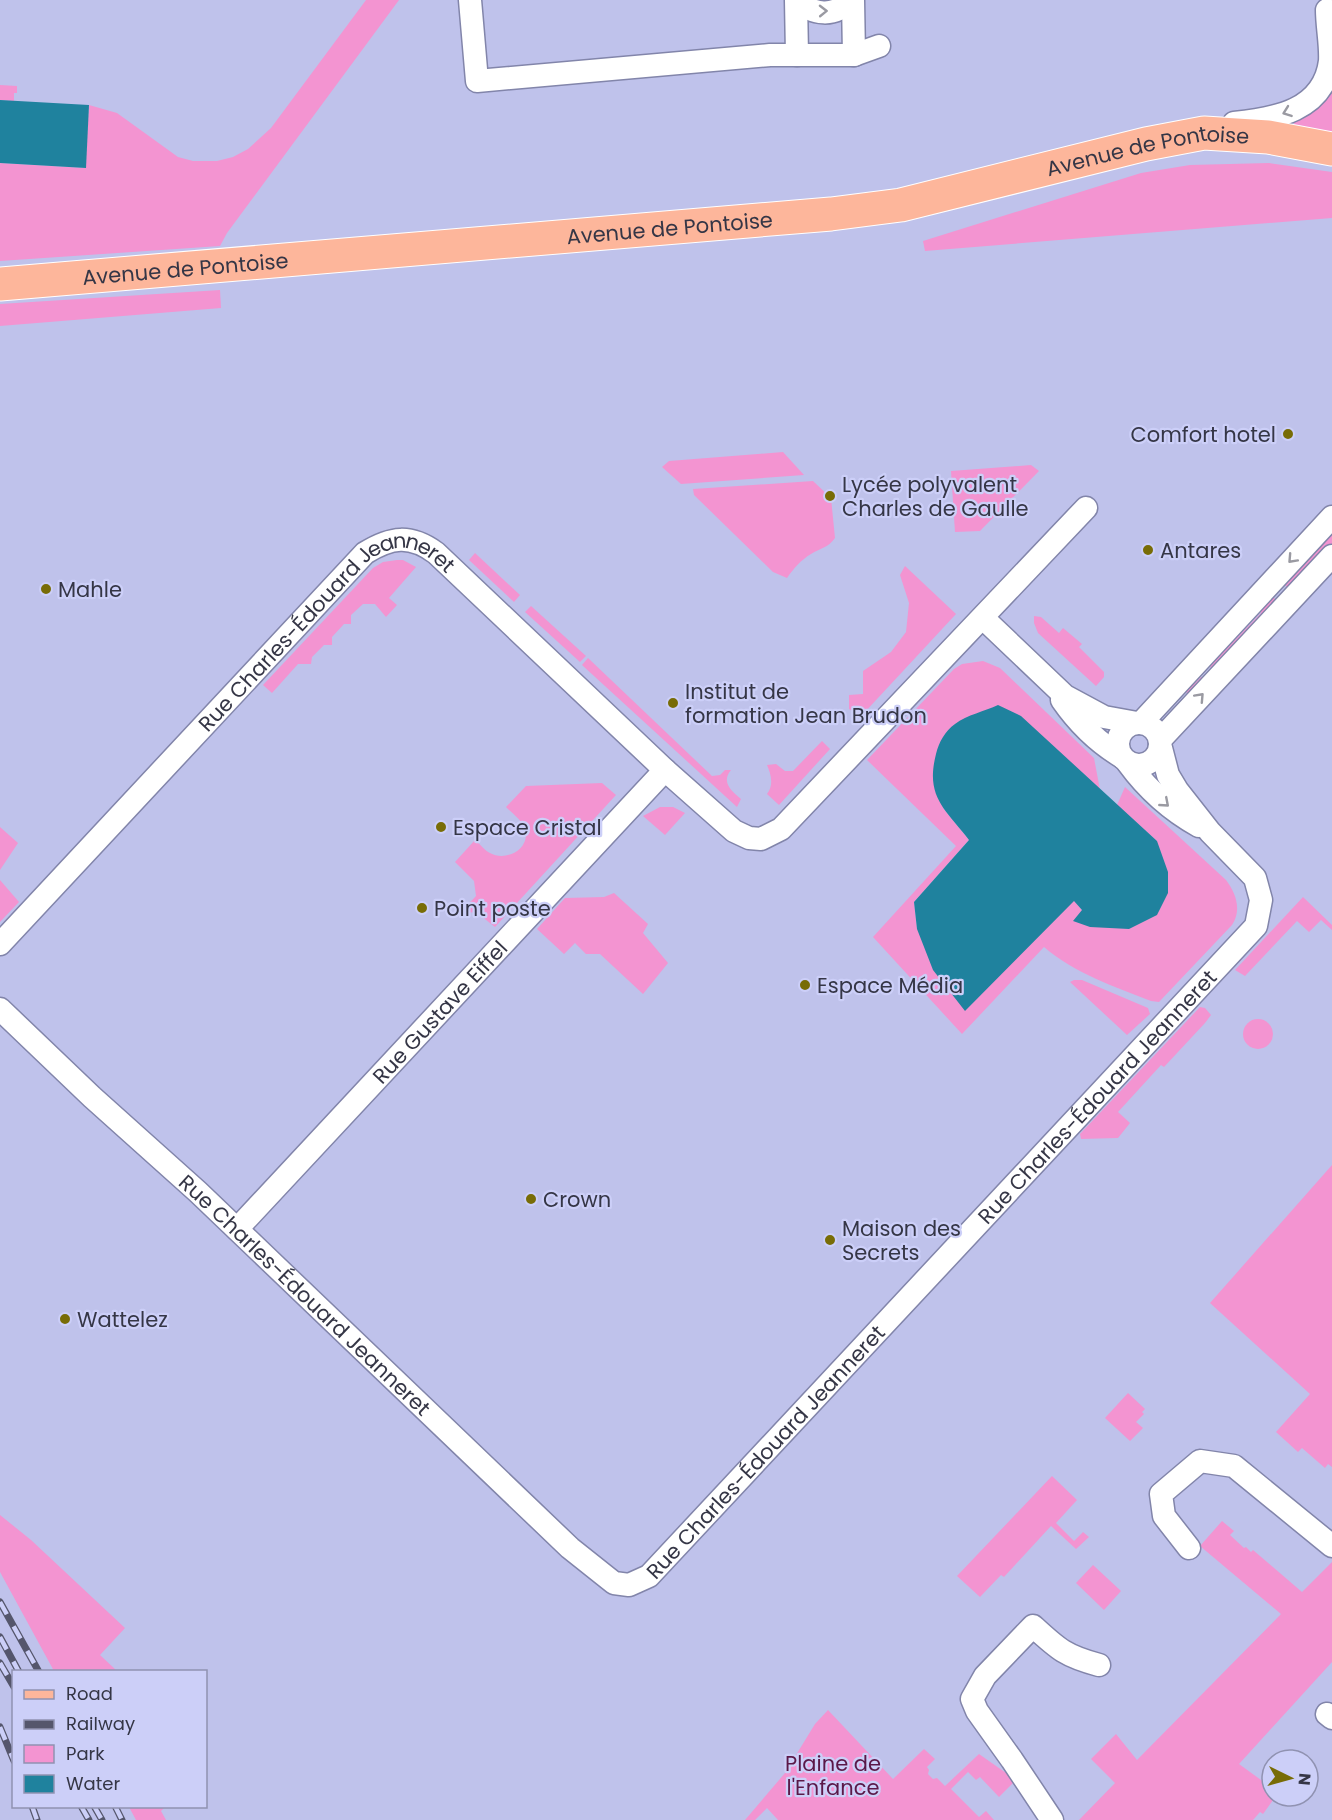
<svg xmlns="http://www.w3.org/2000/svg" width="1332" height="1820" font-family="Poppins,sans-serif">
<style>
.green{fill:#f394d1}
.water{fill:#1f829e}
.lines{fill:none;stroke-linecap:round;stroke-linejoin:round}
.street-casing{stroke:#8285aa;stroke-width:25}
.primary-casing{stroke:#fff;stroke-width:35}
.street{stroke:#fff;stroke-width:22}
.primary{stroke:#fdb69b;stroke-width:33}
.rail-casing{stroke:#55566c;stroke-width:7}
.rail{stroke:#cccff8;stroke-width:4.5;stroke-dasharray:14;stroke-linecap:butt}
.oneway{stroke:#9a9aa2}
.poi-dot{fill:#786c06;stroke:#cccff8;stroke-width:2}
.labels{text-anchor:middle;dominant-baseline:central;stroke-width:4.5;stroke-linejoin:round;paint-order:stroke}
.street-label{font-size:21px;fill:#353646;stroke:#cccff8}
.poi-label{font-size:21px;fill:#353646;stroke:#cccff8;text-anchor:start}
.park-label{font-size:21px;fill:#5b1848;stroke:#cccff8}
</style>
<rect width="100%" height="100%" fill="#bfc2eb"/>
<g class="green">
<path d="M 366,0 L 399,0 L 227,233 L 220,246 L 0,261 L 0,163 L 85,168 L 89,105 L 117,113 L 178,157 L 193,161 L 217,161 L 233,157 L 248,149 L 271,128 Z"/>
<path d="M 0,85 L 17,86 L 17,93 L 14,93 L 14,101 L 0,100 Z"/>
<path d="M 1332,88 L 1332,138 L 1294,127 L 1294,122 C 1311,115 1321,102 1332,88 Z"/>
<path d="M 1269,163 L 1332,172 L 1332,218 L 925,251 L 923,241 L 1141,173 L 1190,165 Z"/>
<path d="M 220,290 L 221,308 L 0,326 L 0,304 Z"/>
<path d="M 783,452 L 804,475 L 681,484 L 662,467 L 669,461 Z"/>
<path d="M 1031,465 L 1039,471 L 980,531 L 955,532 L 951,471 Z"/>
<path d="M 813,481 L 831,498 L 835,538 C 828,548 820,548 811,554 C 801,560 794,568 787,578 L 773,572 L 694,495 L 693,489 Z"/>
<path d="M 1332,527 L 1332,546 L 1290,590 L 1281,581 Z"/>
<path d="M 475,553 L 520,595 L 514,602 L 469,560 Z"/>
<path d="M 397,560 L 403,560 L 416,567 L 389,598 L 397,605 L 386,617 L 375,604 L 363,604 L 351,615 L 351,624 L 344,624 L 332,637 L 332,645 L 324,645 L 312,657 L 311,664 L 298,664 L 272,693 L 263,685 L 373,568 L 383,562 Z"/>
<path d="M 905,566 L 956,614 L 864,713 L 854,712 L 849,709 L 849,695 L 863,694 L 863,671 L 891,652 L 906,632 L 909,603 L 900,575 Z"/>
<path d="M 1271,594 L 1278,603 L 1189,694 L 1184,691 L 1188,683 L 1194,684 L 1201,677 L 1203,678 L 1211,668 L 1210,666 L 1261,613 L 1260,605 Z"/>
<path d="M 531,606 L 586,656 L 580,662 L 525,612 Z"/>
<path d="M 1034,616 L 1041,617 L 1059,633 L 1063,628 L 1082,644 L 1079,647 L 1104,672 L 1104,677 L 1096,686 L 1038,633 L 1034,623 Z"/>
<path d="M 588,658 L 712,776 L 720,775 L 725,770 L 731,770 C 721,782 731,791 741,799 L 737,807 L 582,665 Z"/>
<path d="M 983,661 L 1000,668 L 1094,758 L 1100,790 L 1083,773 L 943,808 L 969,840 L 914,902 L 917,929 L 1074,900 L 1082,910 L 1157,841 L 1117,805 L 1125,787 L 1226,880 C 1236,893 1242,910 1232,925 L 1159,1002 L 1151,1001 C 1113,986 1076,974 1044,947 L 962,1034 L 873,937 L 956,846 L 867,760 L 954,669 L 962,664 Z"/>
<path d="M 822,741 L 830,749 L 779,805 L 767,794 C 774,785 771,774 767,765 L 776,764 L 785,771 L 793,771 Z"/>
<path d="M 602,783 L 616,795 L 495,927 L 476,912 L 454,914 L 446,922 C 456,911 467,907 476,896 L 474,881 L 455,862 L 475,840 C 480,844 485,851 490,853 C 506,862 531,849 525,829 C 522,820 513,814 506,807 L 526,786 Z"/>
<path d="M 660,807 L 673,807 L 685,813 L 665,835 L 643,816 Z"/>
<path d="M 0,827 L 18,843 L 0,870 Z"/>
<path d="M 0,880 L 19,902 L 0,922 Z"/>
<path d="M 614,893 L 648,924 L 643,933 L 668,963 L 643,994 L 600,954 L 586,954 L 575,943 L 564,954 L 537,929 L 565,898 L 604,897 Z"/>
<path d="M 1303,897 L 1332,925 L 1332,930 L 1321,920 L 1309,932 L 1297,921 L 1245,976 L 1235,970 Z"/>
<path d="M 1074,980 L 1082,980 L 1148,1008 L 1150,1014 L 1127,1035 L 1070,982 Z"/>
<path d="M 1200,1007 L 1205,1008 L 1211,1015 L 1205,1023 L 1164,1067 L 1161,1065 L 1118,1112 L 1130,1123 L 1118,1138 L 1081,1139 L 1080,1134 Z"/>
<circle cx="1258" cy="1034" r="15"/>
<path d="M 1332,1165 L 1332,1467 L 1328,1464 L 1325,1468 L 1302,1448 L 1298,1452 L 1276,1432 L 1310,1394 L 1210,1303 Z"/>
<path d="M 1128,1393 L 1145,1409 L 1142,1412 L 1144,1414 L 1136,1422 L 1143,1428 L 1130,1441 L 1105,1418 Z"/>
<path d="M 1052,1476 L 1077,1500 L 1056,1523 L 1074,1541 L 1083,1532 L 1089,1537 L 1076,1549 L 1051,1526 L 1004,1577 L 1001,1575 L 980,1597 L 957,1576 Z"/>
<path d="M 0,1515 L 31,1540 L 125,1628 L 100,1655 L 117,1671 L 54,1671 L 0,1572 Z"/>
<path d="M 1222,1521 L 1234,1531 L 1230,1535 L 1244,1548 L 1246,1547 L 1251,1552 L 1253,1550 L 1302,1592 L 1332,1562 L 1332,1662 L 1239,1764 L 1272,1788 L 1272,1796 L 1276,1796 L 1263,1814 L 1260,1812 L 1253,1820 L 1079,1820 L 1115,1783 L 1091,1759 L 1116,1734 L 1137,1760 L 1281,1614 L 1200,1546 Z"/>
<path d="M 1093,1565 L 1121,1591 L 1104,1610 L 1076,1583 Z"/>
<path d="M 828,1710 L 893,1779 L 924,1749 L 935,1759 L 927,1767 L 929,1770 L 928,1774 L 933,1779 L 937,1778 L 945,1786 L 979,1754 L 1016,1780 L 999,1797 L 980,1777 L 976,1780 L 968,1772 L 951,1789 L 979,1817 L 986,1811 L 994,1820 L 778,1820 L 767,1808 L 755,1820 L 745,1820 L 785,1773 L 815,1724 Z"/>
<path d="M 129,1807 L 165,1807 L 161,1811 L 166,1820 L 136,1820 Z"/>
</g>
<g class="water">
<path d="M 0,100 L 89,105 L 86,168 L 0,163 Z"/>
<path d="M 998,705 L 1021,716 L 1157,841 L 1168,872 L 1168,893 L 1157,915 L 1129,929 L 1090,927 L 1073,921 L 1082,910 L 1074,901 L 965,1011 L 933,970 L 917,929 L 914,902 L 969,840 C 945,809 925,797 936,754 C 939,742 945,731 955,724 C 967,715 985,711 998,705 Z"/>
</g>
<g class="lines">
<defs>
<g id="street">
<path d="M 470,0 L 477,81 L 770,55 L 854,55 L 879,46"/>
<path d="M 796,0 L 797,55"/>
<path d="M 797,0 C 812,15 835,18 850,0"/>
<path d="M 853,0 L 854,55"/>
<path d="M 1234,123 C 1274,119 1324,111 1330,61 C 1331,45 1327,26 1327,10"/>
<path d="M 983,618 L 1065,696 L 1104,717 L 1137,723"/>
<path d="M 1062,700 C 1078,723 1097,742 1122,757"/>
<circle cx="1139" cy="744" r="21"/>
<path d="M 1141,723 L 1332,517"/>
<path d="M 1160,740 L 1332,556"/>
<path d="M 1128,763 C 1147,789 1170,810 1199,826"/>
<path id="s1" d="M 0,944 L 365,553 C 391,537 410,534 436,553 L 665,770 L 734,831 L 749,838 L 761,839 L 781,829 L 1086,508"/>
<path id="s2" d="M 0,1009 L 92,1097 L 198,1192 L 570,1548 L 614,1583 L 629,1585 L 649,1576 L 1256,926 L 1261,900 L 1255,878 L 1210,832 L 1177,790 L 1168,775 L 1160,744"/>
<path id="s3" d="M 237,1229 L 665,770"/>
<path d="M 1189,1548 L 1164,1516 L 1161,1494 L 1200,1461 L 1234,1466 L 1332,1546"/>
<path d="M 1327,1714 L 1332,1718"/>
<path d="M 1052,1820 L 1012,1760 L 977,1711 L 972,1699 L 985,1676 L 1033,1626 C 1058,1649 1065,1656 1099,1665"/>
</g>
<g id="primary">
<path id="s4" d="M 0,284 L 831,214 L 901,205 L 1146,144 L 1204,133 L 1268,137 L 1332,149"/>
</g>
</defs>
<use href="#street" class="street-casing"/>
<use href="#primary" class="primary-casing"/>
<use href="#street" class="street"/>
<use href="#primary" class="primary"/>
<defs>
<g id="rail">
<path d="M 0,1602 L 39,1672"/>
<path d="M 0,1637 L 19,1672"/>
<path d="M 0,1663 L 14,1687"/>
<path d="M 0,1727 L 14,1761"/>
<path d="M 32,1806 L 37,1820"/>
<path d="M 81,1806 L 89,1820"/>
<path d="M 94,1806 L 102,1820"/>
<path d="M 115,1806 L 122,1820"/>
</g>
</defs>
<use href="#rail" class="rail-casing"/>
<use href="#rail" class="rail"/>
</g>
<defs><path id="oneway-chevron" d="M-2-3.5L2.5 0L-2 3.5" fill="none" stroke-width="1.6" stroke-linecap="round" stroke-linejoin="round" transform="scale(1.5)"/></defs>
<g class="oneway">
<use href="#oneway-chevron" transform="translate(823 11) rotate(-1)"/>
<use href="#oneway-chevron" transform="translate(1287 112) rotate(160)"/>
<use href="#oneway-chevron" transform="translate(1292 559) rotate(133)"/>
<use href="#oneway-chevron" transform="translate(1200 697) rotate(-47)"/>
<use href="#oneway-chevron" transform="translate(1165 803) rotate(41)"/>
</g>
<g class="poi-dot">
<circle cx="1288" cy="434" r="6"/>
<circle cx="830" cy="496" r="6"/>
<circle cx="1148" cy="550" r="6"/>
<circle cx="46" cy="589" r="6"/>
<circle cx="673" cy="703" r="6"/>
<circle cx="441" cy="827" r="6"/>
<circle cx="422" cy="908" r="6"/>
<circle cx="805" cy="985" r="6"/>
<circle cx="531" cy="1199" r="6"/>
<circle cx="830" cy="1240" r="6"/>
<circle cx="65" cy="1319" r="6"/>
</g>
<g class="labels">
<g class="street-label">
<text stroke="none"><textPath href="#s4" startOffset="1158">Avenue de Pontoise</textPath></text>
<text stroke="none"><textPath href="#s4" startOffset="672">Avenue de Pontoise</textPath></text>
<text stroke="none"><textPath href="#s4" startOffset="186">Avenue de Pontoise</textPath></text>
<text stroke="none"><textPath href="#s1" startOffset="465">Rue Charles-Édouard Jeanneret</textPath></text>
<text stroke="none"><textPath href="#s3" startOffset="297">Rue Gustave Eiffel</textPath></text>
<text stroke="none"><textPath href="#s2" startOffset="1534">Rue Charles-Édouard Jeanneret</textPath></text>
<text stroke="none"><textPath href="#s2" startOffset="418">Rue Charles-Édouard Jeanneret</textPath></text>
<text stroke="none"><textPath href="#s2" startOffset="1048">Rue Charles-Édouard Jeanneret</textPath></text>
</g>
<g class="poi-label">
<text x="1276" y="434" text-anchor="end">Comfort hotel</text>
<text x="842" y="484">Lycée polyvalent<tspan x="842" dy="24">Charles de Gaulle</tspan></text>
<text x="1160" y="550">Antares</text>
<text x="58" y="589">Mahle</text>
<text x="685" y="691">Institut de<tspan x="685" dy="24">formation Jean Brudon</tspan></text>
<text x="453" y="827">Espace Cristal</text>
<text x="434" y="908">Point poste</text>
<text x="817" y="985">Espace Média</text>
<text x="543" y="1199">Crown</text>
<text x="842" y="1228">Maison des<tspan x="842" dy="24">Secrets</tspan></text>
<text x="77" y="1319">Wattelez</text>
</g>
<g class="park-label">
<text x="833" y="1763">Plaine de<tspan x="833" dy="24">l'Enfance</tspan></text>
</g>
</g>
<rect x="12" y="1670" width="195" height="138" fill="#cccff8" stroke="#9092b1" stroke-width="1.5"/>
<rect x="24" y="1690" width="30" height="9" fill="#fdb69b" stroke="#9092b1" stroke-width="1.5"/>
<text x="66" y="1700" font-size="18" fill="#353646">Road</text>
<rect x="24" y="1720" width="30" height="9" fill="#55566c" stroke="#9092b1" stroke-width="1.5"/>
<text x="66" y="1730" font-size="18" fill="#353646">Railway</text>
<rect x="24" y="1745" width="30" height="18" fill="#f394d1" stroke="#9092b1" stroke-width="1.5"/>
<text x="66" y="1760" font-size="18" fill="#353646">Park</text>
<rect x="24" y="1775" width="30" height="18" fill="#1f829e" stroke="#9092b1" stroke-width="1.5"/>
<text x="66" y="1790" font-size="18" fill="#353646">Water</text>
<g transform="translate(1290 1778) rotate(95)"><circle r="28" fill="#cccff8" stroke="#9092b1" stroke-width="1.5"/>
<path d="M0-4.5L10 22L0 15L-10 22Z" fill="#786c06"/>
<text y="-9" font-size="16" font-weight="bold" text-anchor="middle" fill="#353646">N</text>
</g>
</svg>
